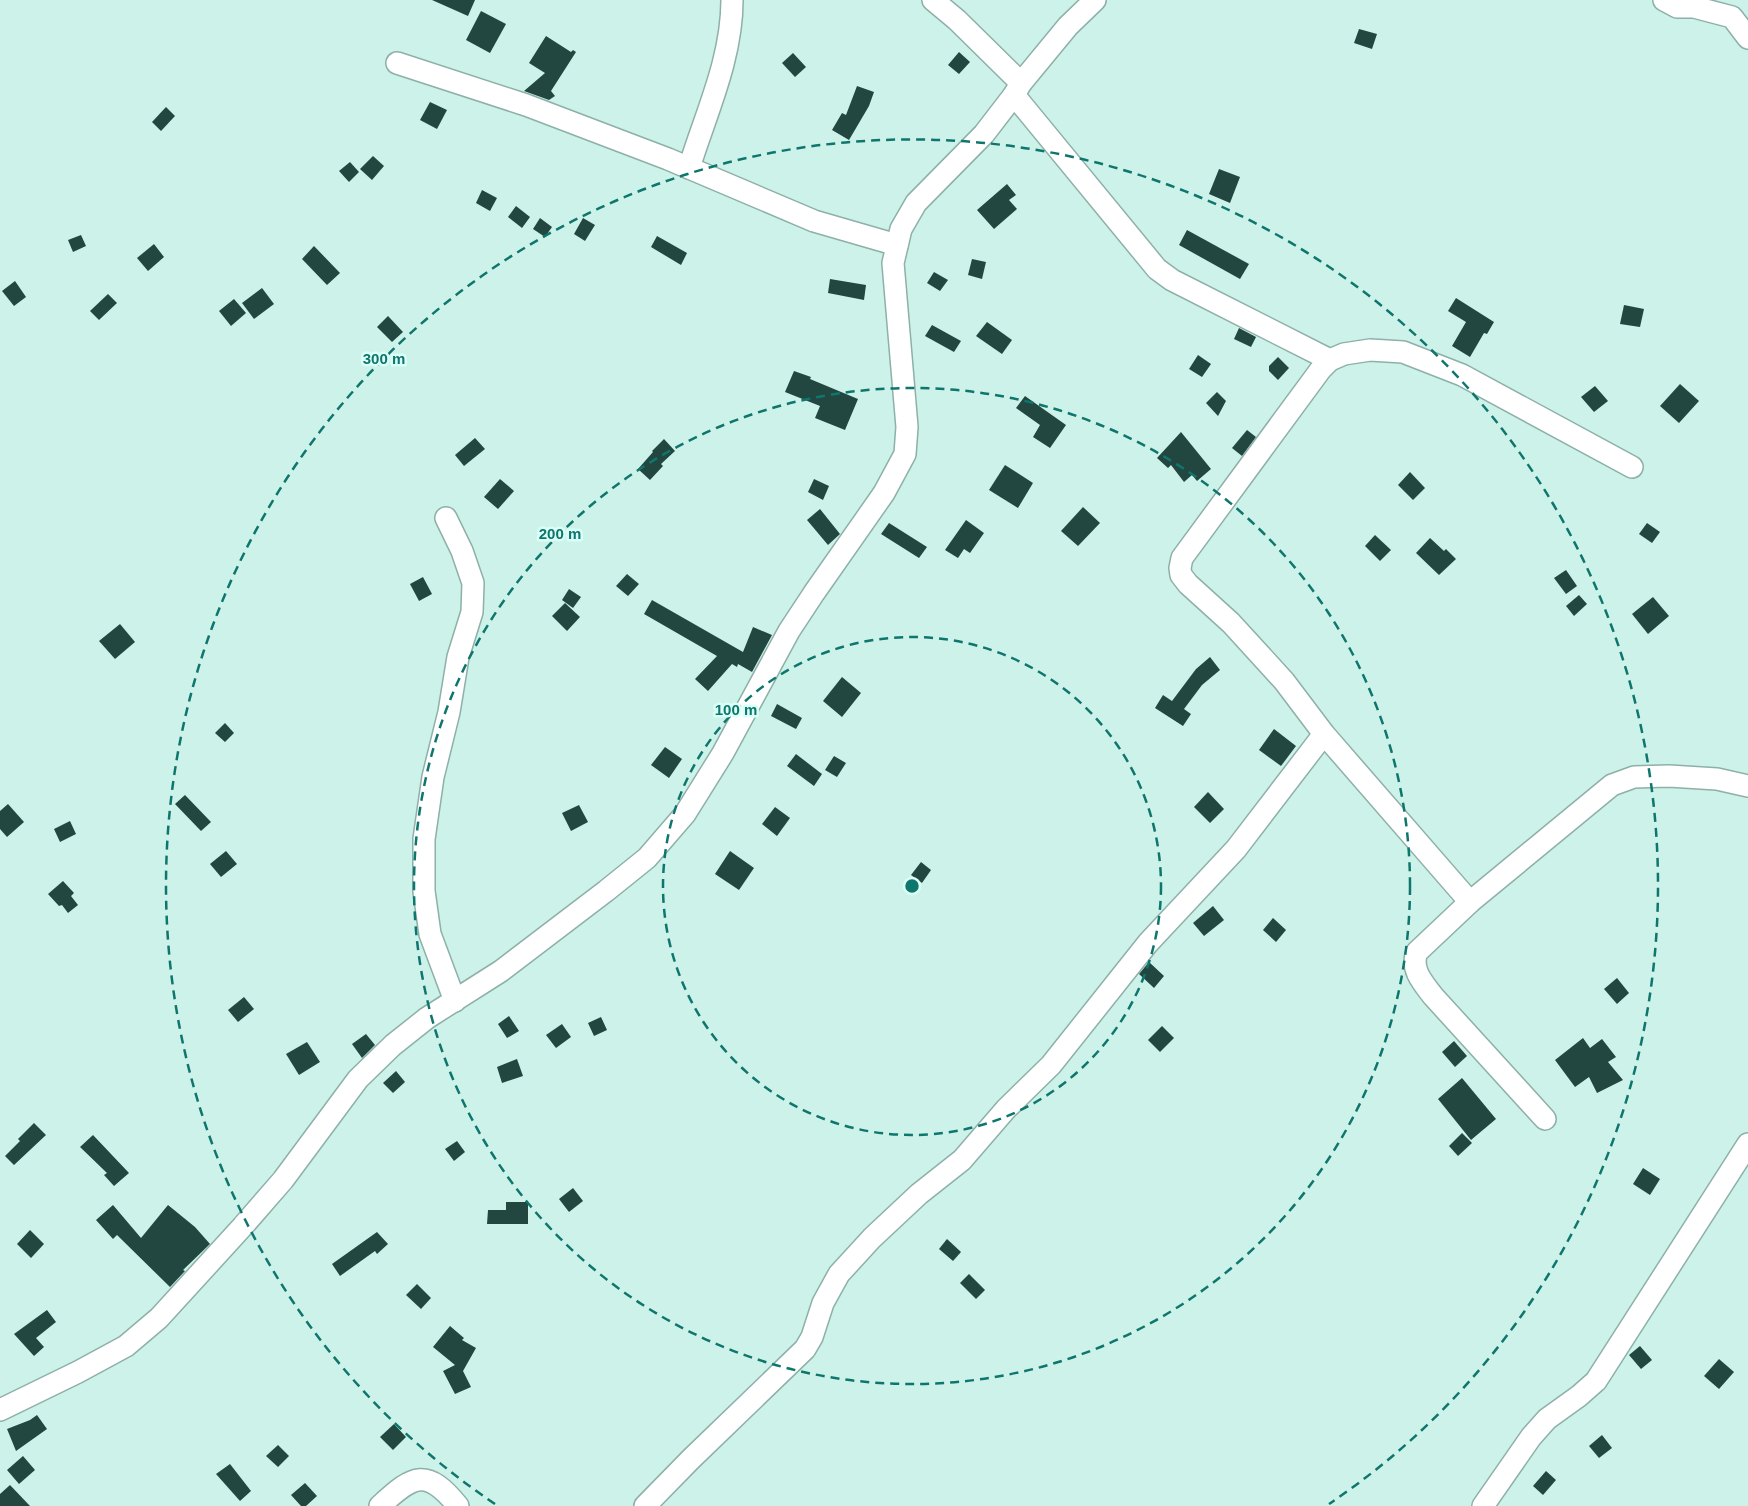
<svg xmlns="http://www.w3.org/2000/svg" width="1748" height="1506" font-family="Arial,sans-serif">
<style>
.building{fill:#224740}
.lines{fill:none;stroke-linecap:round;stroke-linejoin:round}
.minor-casing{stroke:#8db0a8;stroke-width:24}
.minor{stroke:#fff;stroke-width:21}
.ring{fill:none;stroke:#0f766e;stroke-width:2.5;stroke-dasharray:9 6}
.centre{fill:#0f766e;stroke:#dafff6;stroke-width:2.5}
.ring-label{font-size:15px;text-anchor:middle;font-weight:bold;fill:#0f766e;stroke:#dafff6;stroke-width:5;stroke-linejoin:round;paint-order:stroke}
</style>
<rect width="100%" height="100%" fill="#cdf2e9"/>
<g class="building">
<path d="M 432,0 L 475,0 L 468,16 Z"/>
<path d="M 481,11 L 506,24 L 490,53 L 466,40 Z"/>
<path d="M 1359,29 L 1377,34 L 1372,49 L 1354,43 Z"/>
<path d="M 546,36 L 571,52 L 573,50 L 576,52 L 551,91 L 555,96 L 549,100 L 524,91 L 545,73 L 529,63 Z"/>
<path d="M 959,52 L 970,62 L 959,74 L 948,65 Z"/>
<path d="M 793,53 L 806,67 L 795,77 L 782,63 Z"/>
<path d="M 857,86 L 874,92 L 869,106 L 849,140 L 832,130 L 842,113 L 846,115 Z"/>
<path d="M 430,102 L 447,110 L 437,129 L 420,120 Z"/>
<path d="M 166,107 L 175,116 L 161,131 L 152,122 Z"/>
<path d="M 373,156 L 384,166 L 372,180 L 360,169 Z"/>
<path d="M 350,162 L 359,172 L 349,182 L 339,171 Z"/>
<path d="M 1219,169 L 1240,177 L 1230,203 L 1209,194 Z"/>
<path d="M 1007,184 L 1016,195 L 1009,200 L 1017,209 L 994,229 L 977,210 Z"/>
<path d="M 482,190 L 497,198 L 490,211 L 476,203 Z"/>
<path d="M 516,206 L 530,217 L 522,228 L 508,217 Z"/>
<path d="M 540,218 L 552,227 L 545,237 L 533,229 Z"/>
<path d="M 583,218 L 595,225 L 585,241 L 574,234 Z"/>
<path d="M 1187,230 L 1249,264 L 1240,279 L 1179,245 Z"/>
<path d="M 81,235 L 86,246 L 73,252 L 68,240 Z"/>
<path d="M 657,236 L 687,253 L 681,265 L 651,247 Z"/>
<path d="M 154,244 L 164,257 L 148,271 L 137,258 Z"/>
<path d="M 314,246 L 340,273 L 327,285 L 302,259 Z"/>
<path d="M 972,259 L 986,262 L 982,279 L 968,275 Z"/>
<path d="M 934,272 L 948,280 L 940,291 L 927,283 Z"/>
<path d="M 830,279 L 866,285 L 864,300 L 828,293 Z"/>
<path d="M 15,281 L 26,297 L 14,306 L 2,291 Z"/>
<path d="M 262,288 L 274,304 L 254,319 L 242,303 Z"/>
<path d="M 108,294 L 117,303 L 99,320 L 90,311 Z"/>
<path d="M 1456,298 L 1494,322 L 1487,334 L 1484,333 L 1470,357 L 1452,346 L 1466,322 L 1448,311 Z"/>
<path d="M 234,299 L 246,313 L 231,326 L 219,311 Z"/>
<path d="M 1624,305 L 1644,309 L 1640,327 L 1620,324 Z"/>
<path d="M 388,316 L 403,332 L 392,342 L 377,327 Z"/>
<path d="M 987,322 L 1012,340 L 1002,354 L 976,336 Z"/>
<path d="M 932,325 L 961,341 L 954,352 L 925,336 Z"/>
<path d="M 1239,328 L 1256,337 L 1251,347 L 1234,339 Z"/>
<path d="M 1198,355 L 1211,364 L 1202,377 L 1189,369 Z"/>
<path d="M 1278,357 L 1289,368 L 1278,380 L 1269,371 L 1269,366 Z"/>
<path d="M 794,371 L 811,377 L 810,379 L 858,399 L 845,430 L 815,418 L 820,406 L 785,392 Z"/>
<path d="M 1680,384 L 1699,401 L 1679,423 L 1660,406 Z"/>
<path d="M 1595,386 L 1608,401 L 1594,412 L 1581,397 Z"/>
<path d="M 1217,392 L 1226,401 L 1218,416 L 1206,403 Z"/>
<path d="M 1025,396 L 1066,425 L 1050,448 L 1033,437 L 1040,425 L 1016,408 Z"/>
<path d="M 1247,430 L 1256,437 L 1242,456 L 1232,448 Z"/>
<path d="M 1181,432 L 1211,469 L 1197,481 L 1192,475 L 1184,482 L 1171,465 L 1168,468 L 1157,458 Z"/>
<path d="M 475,438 L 485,449 L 464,466 L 455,455 Z"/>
<path d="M 664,439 L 675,451 L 661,464 L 663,466 L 650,480 L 638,469 L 653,452 L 652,451 Z"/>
<path d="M 1005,465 L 1033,483 L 1018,508 L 989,490 Z"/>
<path d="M 1410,472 L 1425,488 L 1413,500 L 1398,485 Z"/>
<path d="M 500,479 L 514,491 L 498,509 L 484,497 Z"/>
<path d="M 814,479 L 829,486 L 823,500 L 808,492 Z"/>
<path d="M 1083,507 L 1100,523 L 1078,546 L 1061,531 Z"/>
<path d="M 820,509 L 840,534 L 828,545 L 807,520 Z"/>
<path d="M 966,520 L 984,533 L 970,553 L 964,549 L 958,558 L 945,550 Z"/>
<path d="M 889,523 L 927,547 L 919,558 L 881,534 Z"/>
<path d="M 1647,523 L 1660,532 L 1652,543 L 1639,534 Z"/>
<path d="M 1375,535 L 1391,550 L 1380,561 L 1365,546 Z"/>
<path d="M 1430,538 L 1444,551 L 1446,549 L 1456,559 L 1439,575 L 1416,553 Z"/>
<path d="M 1566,570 L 1577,586 L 1566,594 L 1554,578 Z"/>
<path d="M 627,574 L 639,584 L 628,596 L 616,586 Z"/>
<path d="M 423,577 L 432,594 L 419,601 L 410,584 Z"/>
<path d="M 569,589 L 581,597 L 573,608 L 562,600 Z"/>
<path d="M 1579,595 L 1587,604 L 1574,616 L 1566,606 Z"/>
<path d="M 1653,597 L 1669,616 L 1648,634 L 1632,614 Z"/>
<path d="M 652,600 L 743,652 L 753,627 L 772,635 L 752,672 L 738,664 L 737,667 L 732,664 L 708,691 L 695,679 L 717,656 L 644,614 Z"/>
<path d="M 565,603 L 580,617 L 567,631 L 552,616 Z"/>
<path d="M 120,624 L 135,642 L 115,659 L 99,641 Z"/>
<path d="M 1210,657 L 1220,670 L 1202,685 L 1184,709 L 1191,714 L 1183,726 L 1155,708 L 1163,695 L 1172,701 L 1196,669 Z"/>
<path d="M 842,677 L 861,693 L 842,717 L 823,701 Z"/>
<path d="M 777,704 L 802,718 L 796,729 L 771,716 Z"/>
<path d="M 225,723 L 234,733 L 225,742 L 215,733 Z"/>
<path d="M 1274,729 L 1296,746 L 1281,766 L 1259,750 Z"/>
<path d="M 665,747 L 682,759 L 669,778 L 651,765 Z"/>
<path d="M 796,754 L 822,774 L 814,786 L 787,766 Z"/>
<path d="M 834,756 L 846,763 L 837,777 L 825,770 Z"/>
<path d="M 1208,792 L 1224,809 L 1210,823 L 1194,807 Z"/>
<path d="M 185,795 L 211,822 L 201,831 L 175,804 Z"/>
<path d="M 8,804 L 24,822 L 7,837 L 0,829 L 0,811 Z"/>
<path d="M 579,805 L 588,822 L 571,831 L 562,813 Z"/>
<path d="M 775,807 L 790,818 L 777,836 L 762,824 Z"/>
<path d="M 70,821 L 76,834 L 60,842 L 54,829 Z"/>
<path d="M 226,851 L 237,864 L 221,877 L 210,864 Z"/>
<path d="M 730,851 L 754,868 L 739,890 L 715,874 Z"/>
<path d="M 921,862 L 931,870 L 922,883 L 911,875 Z"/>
<path d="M 63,881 L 74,893 L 71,896 L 78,905 L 68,913 L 62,905 L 59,906 L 48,894 Z"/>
<path d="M 1213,906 L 1224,920 L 1204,936 L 1193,923 Z"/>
<path d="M 1273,918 L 1286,930 L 1276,942 L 1263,930 Z"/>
<path d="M 1149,962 L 1164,976 L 1154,988 L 1139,974 Z"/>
<path d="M 1617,978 L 1629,993 L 1617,1004 L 1604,989 Z"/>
<path d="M 244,997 L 254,1009 L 238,1022 L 228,1010 Z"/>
<path d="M 509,1016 L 519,1031 L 507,1038 L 498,1024 Z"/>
<path d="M 601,1017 L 607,1030 L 594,1036 L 588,1023 Z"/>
<path d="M 562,1024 L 571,1037 L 556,1048 L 546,1035 Z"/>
<path d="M 1162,1026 L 1174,1038 L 1160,1052 L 1148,1040 Z"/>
<path d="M 366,1034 L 375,1045 L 362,1058 L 352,1044 Z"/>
<path d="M 1583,1038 L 1590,1048 L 1602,1039 L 1616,1057 L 1608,1062 L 1623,1080 L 1597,1093 L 1589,1077 L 1575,1087 L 1555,1060 Z"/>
<path d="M 1454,1041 L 1467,1056 L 1455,1067 L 1442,1052 Z"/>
<path d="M 307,1042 L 320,1062 L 299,1075 L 286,1054 Z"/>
<path d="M 517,1059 L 523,1076 L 502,1083 L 497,1067 Z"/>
<path d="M 396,1071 L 405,1082 L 393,1093 L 383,1083 Z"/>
<path d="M 1462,1078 L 1496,1119 L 1471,1140 L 1438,1099 Z"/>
<path d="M 34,1123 L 46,1135 L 14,1165 L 5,1156 L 20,1141 L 18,1139 Z"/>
<path d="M 1462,1133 L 1472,1143 L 1458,1156 L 1449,1146 Z"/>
<path d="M 93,1135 L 129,1173 L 114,1186 L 104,1175 L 107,1173 L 80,1147 Z"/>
<path d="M 457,1141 L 465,1152 L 454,1161 L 445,1149 Z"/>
<path d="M 1643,1168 L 1660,1179 L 1650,1195 L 1633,1184 Z"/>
<path d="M 573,1188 L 583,1201 L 569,1212 L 559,1199 Z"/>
<path d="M 506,1202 L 528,1202 L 528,1224 L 487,1224 L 488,1210 L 506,1210 Z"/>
<path d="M 113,1205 L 141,1238 L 168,1205 L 195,1227 L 210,1244 L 183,1270 L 185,1271 L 170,1287 L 117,1235 L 113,1239 L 96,1220 Z"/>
<path d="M 30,1230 L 44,1244 L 31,1258 L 17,1244 Z"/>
<path d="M 377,1232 L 388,1244 L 377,1254 L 375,1251 L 340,1276 L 332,1264 Z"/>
<path d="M 947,1239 L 961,1252 L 953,1261 L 939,1249 Z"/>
<path d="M 969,1274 L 985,1290 L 976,1299 L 960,1283 Z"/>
<path d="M 417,1284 L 431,1298 L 421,1309 L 406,1295 Z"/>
<path d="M 47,1310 L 56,1322 L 36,1338 L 44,1347 L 34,1356 L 14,1334 Z"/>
<path d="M 450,1326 L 464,1338 L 462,1340 L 476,1348 L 463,1371 L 471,1387 L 455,1394 L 443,1371 L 455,1365 L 433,1347 Z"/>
<path d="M 1640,1346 L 1652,1360 L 1641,1369 L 1629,1355 Z"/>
<path d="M 1719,1359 L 1734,1372 L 1719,1389 L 1704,1376 Z"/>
<path d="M 37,1415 L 47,1429 L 16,1451 L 7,1429 L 30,1420 Z"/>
<path d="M 394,1424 L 406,1437 L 393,1450 L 380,1437 Z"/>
<path d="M 1602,1435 L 1612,1448 L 1599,1458 L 1589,1446 Z"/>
<path d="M 278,1445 L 289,1456 L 278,1467 L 266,1456 Z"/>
<path d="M 23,1456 L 35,1470 L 19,1484 L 7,1470 Z"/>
<path d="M 230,1464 L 251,1491 L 240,1501 L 216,1474 Z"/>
<path d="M 1546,1471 L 1556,1480 L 1543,1495 L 1533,1486 Z"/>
<path d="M 305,1483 L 317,1496 L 306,1506 L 301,1506 L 291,1495 Z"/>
<path d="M 10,1485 L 30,1506 L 0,1506 L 0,1494 Z"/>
</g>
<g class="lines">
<defs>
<g id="minor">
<path d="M 933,0 L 957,20 L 1021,83"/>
<path d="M 1664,0 L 1677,7 L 1694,7 L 1732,17 L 1748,38"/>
<path d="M 397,63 L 526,105 L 668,159 L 814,221 L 897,245"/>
<path d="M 1014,95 L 1157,269 L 1172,280 L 1330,360"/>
<path d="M 689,168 C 706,113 732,59 732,0"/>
<path d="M 446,518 L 462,551 L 473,583 L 472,612 L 458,657 L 449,712 L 433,777 L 424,839 L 424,891 L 430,934 L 455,1001"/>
<path d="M 1470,902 L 1324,734 L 1284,681 L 1231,623 L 1188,584 L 1181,575 L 1180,568 L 1182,558 L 1321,369 L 1330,360 L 1344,354 L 1370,350 L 1403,352 L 1462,375 L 1632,467"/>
<path d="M 1545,1119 L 1433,996 C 1423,983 1410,969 1417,952 L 1470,902 L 1612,785 L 1634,777 L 1669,776 L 1717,779 L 1748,786"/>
<path d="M 0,1410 L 78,1372 L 126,1346 L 159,1318 L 243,1226 L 283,1180 L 358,1079 L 393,1045 L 427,1018 L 501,971 L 606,891 L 647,858 L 685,814 L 723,753 L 789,631 L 814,593 L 884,493 L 905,454 L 907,427 L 893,263 L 901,229 L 916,203 L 984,134 L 1014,95 L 1021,83 L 1068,26 L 1095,0"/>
<path d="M 380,1506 C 414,1474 427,1468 458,1506"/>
<path d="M 645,1506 L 691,1459 L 805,1349 L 812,1337 L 823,1303 L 839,1274 L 872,1238 L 919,1194 L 962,1160 L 1006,1109 L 1051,1065 L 1148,943 L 1236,849 L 1324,734"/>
<path d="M 1483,1506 L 1531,1437 L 1547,1419 L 1579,1396 L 1596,1381 L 1748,1144"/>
</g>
</defs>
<use href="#minor" class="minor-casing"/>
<use href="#minor" class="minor"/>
</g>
<g class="ring">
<circle cx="912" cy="886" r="249"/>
<circle cx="912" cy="886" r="498"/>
<path d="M495 1504A746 746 0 1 1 1329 1504"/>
</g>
<circle cx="912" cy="886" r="8" class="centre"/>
<g class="ring-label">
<text x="384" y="364">300 m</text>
<text x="560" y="539">200 m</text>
<text x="736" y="715">100 m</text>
</g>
</svg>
